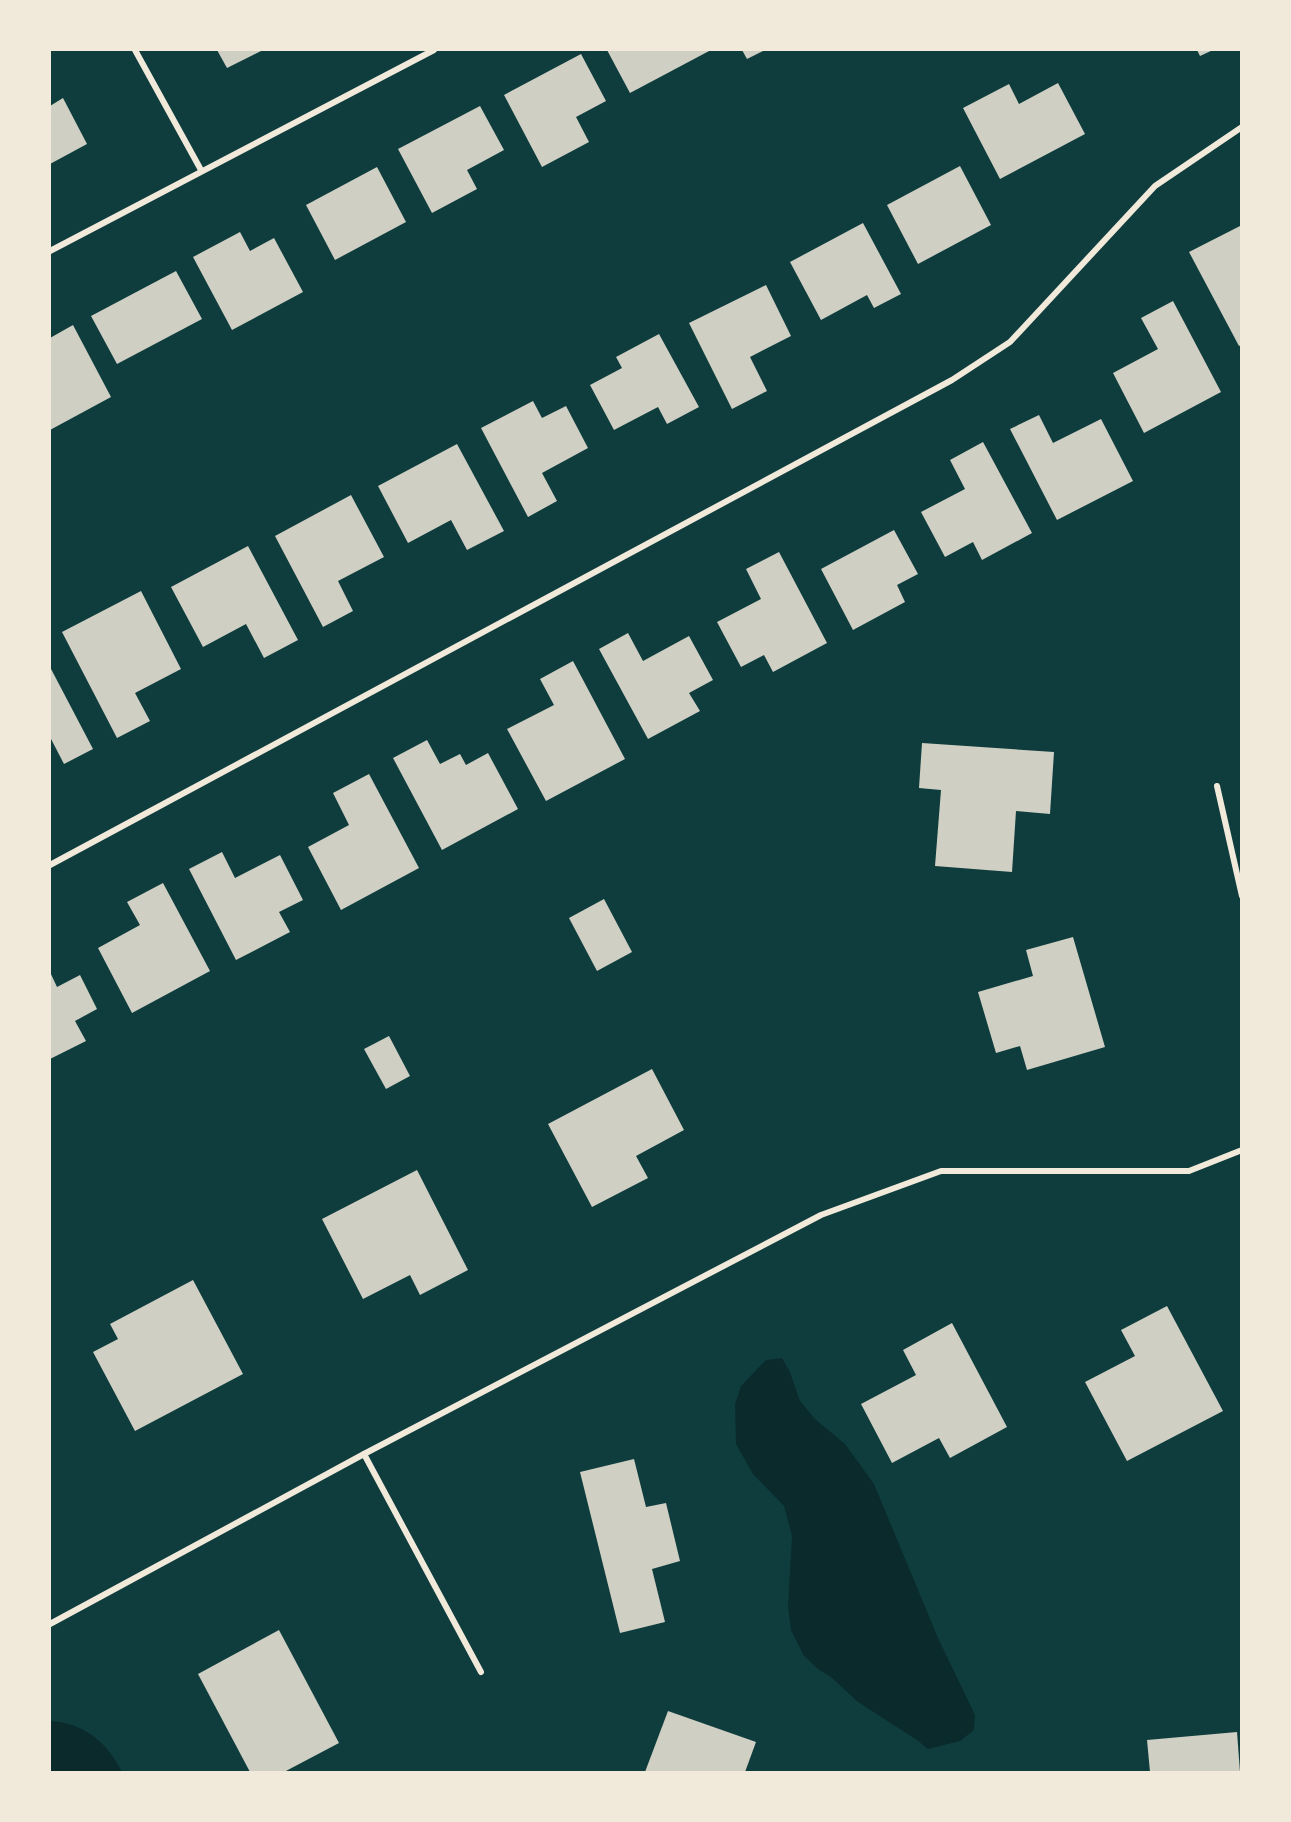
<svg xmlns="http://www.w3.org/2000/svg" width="1291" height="1822" font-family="Karla,sans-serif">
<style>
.water{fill:#0a2a2b}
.building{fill:#cfcfc3}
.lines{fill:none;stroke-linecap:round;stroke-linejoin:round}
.minor{stroke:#f1e9da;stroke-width:6}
</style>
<rect width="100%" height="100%" fill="#0f3d3e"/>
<g class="water">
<path d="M 782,1358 L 790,1372 L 800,1401 L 815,1419 L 845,1444 L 874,1484 L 938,1638 L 975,1715 L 974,1730 L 960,1741 L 928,1749 L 917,1740 L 858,1702 L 831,1677 L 818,1669 L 804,1656 L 791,1630 L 788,1607 L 792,1536 L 784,1506 L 753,1474 L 736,1444 L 735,1404 L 741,1386 L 766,1360 Z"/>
<path d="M 50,1721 C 84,1723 107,1742 122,1772 L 50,1772 Z"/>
</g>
<g class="building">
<path d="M 217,50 L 263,50 L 227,68 Z"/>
<path d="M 607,50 L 711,50 L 630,93 Z"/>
<path d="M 742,50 L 765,50 L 747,59 Z"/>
<path d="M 1197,50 L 1213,50 L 1200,56 Z"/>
<path d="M 581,54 L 606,101 L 576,117 L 589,142 L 542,167 L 504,95 Z"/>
<path d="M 1058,83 L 1085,134 L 1000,179 L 963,108 L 1009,84 L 1019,104 Z"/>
<path d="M 63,98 L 87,144 L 50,164 L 50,106 Z"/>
<path d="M 480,106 L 504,150 L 467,170 L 477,189 L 432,213 L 398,149 Z"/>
<path d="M 960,166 L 991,225 L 918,264 L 887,205 Z"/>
<path d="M 377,167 L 406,222 L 335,260 L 306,205 Z"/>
<path d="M 863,223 L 901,294 L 874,308 L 867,295 L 821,320 L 790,262 Z"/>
<path d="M 1242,225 L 1242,345 L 1239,346 L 1189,252 Z"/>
<path d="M 240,232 L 250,251 L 274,238 L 303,292 L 232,330 L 193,257 Z"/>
<path d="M 176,271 L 202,319 L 117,364 L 91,316 Z"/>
<path d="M 766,285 L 791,336 L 750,357 L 767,391 L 732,409 L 689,323 Z"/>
<path d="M 1173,301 L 1221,392 L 1144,433 L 1113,373 L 1158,349 L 1141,318 Z"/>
<path d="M 73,325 L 111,397 L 50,430 L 50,338 Z"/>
<path d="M 659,334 L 699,407 L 667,424 L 658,407 L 614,430 L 590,385 L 622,368 L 616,357 Z"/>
<path d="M 533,401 L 542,418 L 566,406 L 588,448 L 542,473 L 557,501 L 528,517 L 481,428 Z"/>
<path d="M 1039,415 L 1053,443 L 1101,419 L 1133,481 L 1057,520 L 1010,429 Z"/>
<path d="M 983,442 L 1032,533 L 982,560 L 973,542 L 945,557 L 921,512 L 965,489 L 950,460 Z"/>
<path d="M 457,444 L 504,531 L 467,550 L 451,520 L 408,543 L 378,486 Z"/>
<path d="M 351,495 L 384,557 L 338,581 L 353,611 L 323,627 L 275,536 Z"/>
<path d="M 894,530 L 918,574 L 897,585 L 905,602 L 853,630 L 821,569 Z"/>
<path d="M 248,546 L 298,640 L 264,658 L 246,624 L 203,647 L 171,587 Z"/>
<path d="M 779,552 L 827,643 L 773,672 L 764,655 L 741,667 L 717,622 L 761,599 L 746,569 Z"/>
<path d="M 141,591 L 181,669 L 135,693 L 150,721 L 117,738 L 62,632 Z"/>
<path d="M 628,633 L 643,661 L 689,636 L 713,680 L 689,693 L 700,711 L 648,739 L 599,649 Z"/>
<path d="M 573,661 L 625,759 L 546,801 L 507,729 L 554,705 L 540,679 Z"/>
<path d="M 50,667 L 93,749 L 64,764 L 50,737 Z"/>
<path d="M 427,740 L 440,764 L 460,754 L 466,765 L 488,753 L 518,809 L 442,850 L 393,758 Z"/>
<path d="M 922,743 L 1054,752 L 1050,814 L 1016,811 L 1012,872 L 935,866 L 941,790 L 919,788 Z"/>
<path d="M 369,774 L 419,868 L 341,910 L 308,847 L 349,825 L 333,793 Z"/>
<path d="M 222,852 L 235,878 L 280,855 L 303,900 L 279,912 L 290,932 L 236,960 L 189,869 Z"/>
<path d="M 163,883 L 210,971 L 132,1013 L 98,948 L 140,925 L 127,902 Z"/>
<path d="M 604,899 L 632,952 L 597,971 L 569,918 Z"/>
<path d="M 1073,937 L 1105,1047 L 1027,1070 L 1020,1046 L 996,1053 L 978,992 L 1033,976 L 1026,950 Z"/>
<path d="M 50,972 L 57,987 L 80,975 L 97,1009 L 75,1021 L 86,1041 L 50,1059 Z"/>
<path d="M 389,1036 L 410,1076 L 386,1089 L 364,1049 Z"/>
<path d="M 652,1069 L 684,1130 L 636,1156 L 648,1178 L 592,1207 L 548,1124 Z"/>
<path d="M 417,1170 L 468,1270 L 420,1295 L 410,1275 L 363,1299 L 322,1219 Z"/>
<path d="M 193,1280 L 243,1374 L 135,1431 L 93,1352 L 118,1339 L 110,1324 Z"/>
<path d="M 1167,1306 L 1223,1411 L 1127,1461 L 1085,1382 L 1135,1356 L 1121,1330 Z"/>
<path d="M 952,1323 L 1007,1427 L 950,1458 L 939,1438 L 892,1463 L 861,1404 L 916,1375 L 903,1350 Z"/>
<path d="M 634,1459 L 646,1507 L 666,1503 L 680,1561 L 652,1569 L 665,1622 L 620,1633 L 580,1472 Z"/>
<path d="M 279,1630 L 339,1743 L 284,1772 L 250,1772 L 198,1674 Z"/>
<path d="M 668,1711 L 756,1742 L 745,1772 L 645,1772 Z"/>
<path d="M 1237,1732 L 1240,1772 L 1150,1772 L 1147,1740 Z"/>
</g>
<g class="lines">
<g class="minor">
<path d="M 135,50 L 201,170"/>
<path d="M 50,251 L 434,50"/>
<path d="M 1217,786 L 1242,896"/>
<path d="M 50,865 L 952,380 L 1010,342 L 1155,186 L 1242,127"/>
<path d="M 364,1454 L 481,1672"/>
<path d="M 50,1624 L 364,1454 L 821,1215 L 941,1171 L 1189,1171 L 1242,1150"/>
</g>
</g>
<rect width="1291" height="1822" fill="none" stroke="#f1e9da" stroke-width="102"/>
</svg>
